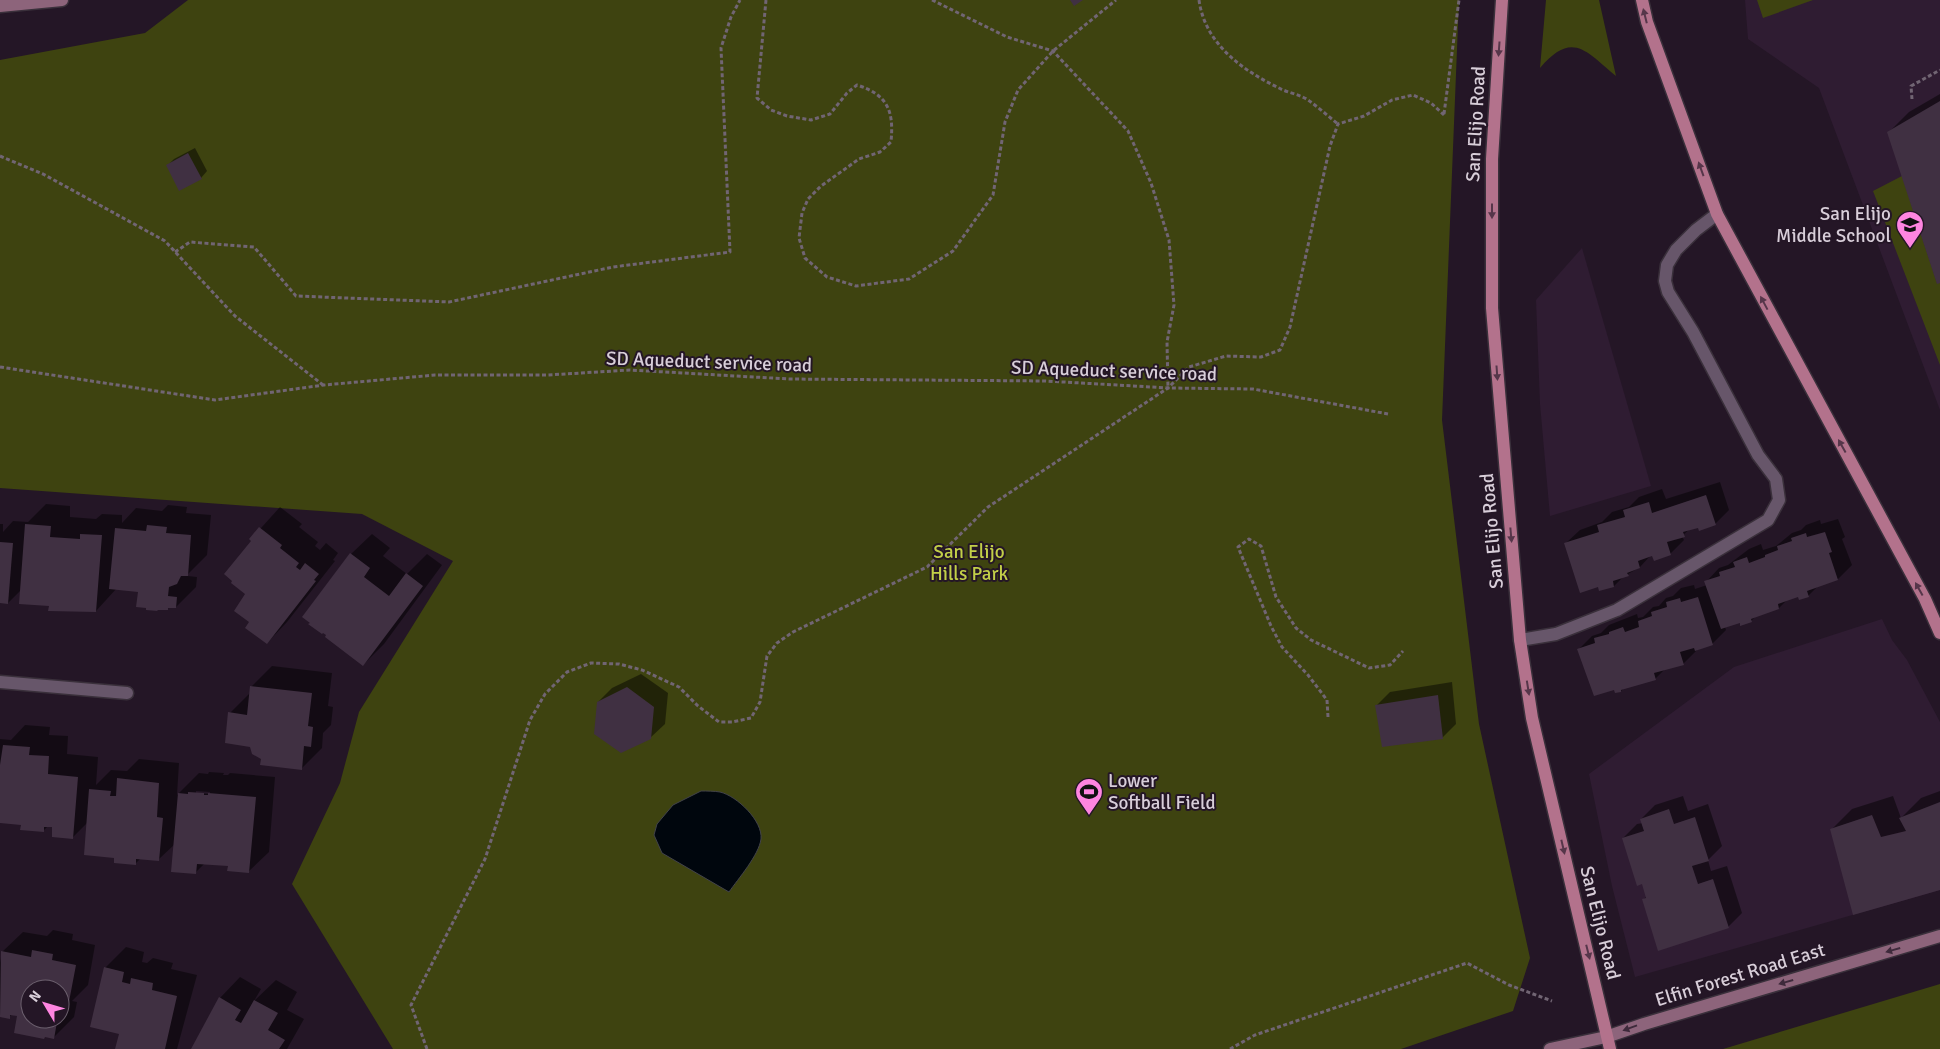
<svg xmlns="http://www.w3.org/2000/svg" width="1940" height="1049" font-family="Signika,sans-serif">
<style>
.built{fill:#2f1c32}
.green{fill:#3e4310}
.water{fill:#00060d;stroke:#41424a}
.shadow{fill:#0007;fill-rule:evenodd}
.building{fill:#403042}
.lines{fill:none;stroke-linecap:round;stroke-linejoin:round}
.street-casing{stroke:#3a303b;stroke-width:15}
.secondary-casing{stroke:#3a303b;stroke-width:15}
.primary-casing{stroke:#3a303b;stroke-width:15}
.path{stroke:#716573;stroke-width:3;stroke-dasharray:4 2.5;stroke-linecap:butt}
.street{stroke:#67566a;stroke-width:12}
.secondary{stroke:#8d647b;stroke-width:12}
.primary{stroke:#b3728c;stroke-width:12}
.oneway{fill:#56364a}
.oneway2{fill:#3e2a3b}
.labels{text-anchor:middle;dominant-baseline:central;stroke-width:4;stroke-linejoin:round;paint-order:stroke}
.street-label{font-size:19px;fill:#d8ced9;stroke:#241626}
.poi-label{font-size:19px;fill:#d8ced9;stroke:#241626;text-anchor:end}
.park-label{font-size:19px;fill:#c2cf48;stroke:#241626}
</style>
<rect width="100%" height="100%" fill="#241626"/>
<g class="built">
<path d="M 1745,0 L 1940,0 L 1940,410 L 1819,88 L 1748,39 Z"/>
<path d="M 1582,248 L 1651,486 L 1550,516 L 1540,404 L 1536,300 Z"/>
<path d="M 1882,619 L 1892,640 L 1907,660 L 1940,722 L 1940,890 L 1635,977 L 1612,886 L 1589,774 L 1734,667 Z"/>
</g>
<g class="green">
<path d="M 188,0 L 1459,0 L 1442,420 L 1479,724 L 1530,958 L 1513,1011 L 1401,1049 L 393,1049 L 292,884 L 340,783 L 359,712 L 453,561 L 362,514 L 0,488 L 0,60 L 145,33 Z"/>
<path d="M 1546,0 L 1599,0 L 1616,76 C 1586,51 1572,30 1540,68 Z"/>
<path d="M 1757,0 L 1813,0 L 1763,18 Z"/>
<path d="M 1902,176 L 1937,283 L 1940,283 L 1940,365 L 1873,191 Z"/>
<path d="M 1940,984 L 1940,1049 L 1723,1049 Z"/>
</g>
<path class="water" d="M 701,791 C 707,791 714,791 720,792 C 737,796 763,821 761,839 C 759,855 738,879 729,892 L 662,853 L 654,835 L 657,824 L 673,805 Z"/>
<g class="shadow">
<path d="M 1940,94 L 1940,282 L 1889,132 L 1909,112 Z"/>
<path d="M 195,148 L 207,171 L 201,178 L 167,166 L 174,159 Z"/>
<path d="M 1720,482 L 1729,510 L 1715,524 L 1691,528 L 1682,536 L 1684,540 L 1670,554 L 1651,555 L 1640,567 L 1623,577 L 1614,586 L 1598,586 L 1566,543 L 1580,530 L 1602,522 L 1612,512 L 1629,507 L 1639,497 L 1662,489 L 1666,499 Z"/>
<path d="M 46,504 L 70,506 L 70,517 L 96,519 L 102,514 L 122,515 L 122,523 L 136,508 L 162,511 L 168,505 L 187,507 L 186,513 L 211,515 L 207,555 L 188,574 L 188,576 L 197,577 L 196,587 L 176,607 L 170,607 L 167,609 L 159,609 L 157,610 L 139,590 L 117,588 L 96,611 L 50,605 L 21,590 L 8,603 L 0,602 L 0,524 L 3,524 L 3,532 L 13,521 L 28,522 Z"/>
<path d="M 280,507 L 302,524 L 299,527 L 318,542 L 315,546 L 320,550 L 326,543 L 338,553 L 333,560 L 335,561 L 287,622 L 267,643 L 251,622 L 247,593 L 252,540 L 251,539 Z"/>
<path d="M 1838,519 L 1845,537 L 1842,539 L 1852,565 L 1838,579 L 1818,586 L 1808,596 L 1799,596 L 1787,600 L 1779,608 L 1756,616 L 1751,621 L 1741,621 L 1725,627 L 1726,630 L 1712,644 L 1697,650 L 1683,664 L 1665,669 L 1655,679 L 1624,688 L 1621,691 L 1579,649 L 1592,636 L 1601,633 L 1609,625 L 1637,614 L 1638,618 L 1643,617 L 1653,607 L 1659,606 L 1666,598 L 1673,596 L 1681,588 L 1694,585 L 1695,589 L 1707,585 L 1706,582 L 1719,568 L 1728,565 L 1749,549 L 1761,544 L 1763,550 L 1776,546 L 1792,533 L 1801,530 L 1806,525 L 1820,520 L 1821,524 Z"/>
<path d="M 372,534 L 390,548 L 383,556 L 407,574 L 427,554 L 442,565 L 384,644 L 363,665 L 351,554 Z"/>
<path d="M 272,666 L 332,673 L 328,706 L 333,707 L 331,725 L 323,733 L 322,748 L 301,769 L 263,758 L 230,713 L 251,692 L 251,687 Z"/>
<path d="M 641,674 L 668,693 L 665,724 L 650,738 L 598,702 L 612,688 Z"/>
<path d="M 1452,682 L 1456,724 L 1442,738 L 1377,705 L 1390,692 Z"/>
<path d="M 25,725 L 50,727 L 49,735 L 68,736 L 67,754 L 98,757 L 96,785 L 111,770 L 127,771 L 139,759 L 179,763 L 177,795 L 199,773 L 208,774 L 209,772 L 224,773 L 223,775 L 228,775 L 230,773 L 275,777 L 269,852 L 248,872 L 229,865 L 205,863 L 195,873 L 175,844 L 159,859 L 141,858 L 136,863 L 115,856 L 88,822 L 73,837 L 54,826 L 48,826 L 43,831 L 22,824 L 0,822 L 0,739 L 11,740 ZM 196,791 L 210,792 L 210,794 L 196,793 Z"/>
<path d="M 1940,791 L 1940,889 L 1832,829 L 1852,809 L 1893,796 L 1901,818 L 1921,798 Z"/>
<path d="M 1683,796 L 1688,811 L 1708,804 L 1722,846 L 1708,860 L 1711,871 L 1727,866 L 1742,913 L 1728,927 L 1643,900 L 1647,896 L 1643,883 L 1623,838 L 1637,824 L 1643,823 L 1641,819 L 1655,805 Z"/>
<path d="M 53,930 L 73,934 L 72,940 L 95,945 L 88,985 L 72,1001 L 77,1002 L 74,1017 L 54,1037 L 18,1015 L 12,1014 L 9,1017 L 0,1016 L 0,963 L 2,952 L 23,932 L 47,936 ZM 30,989 L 60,989 L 60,1019 L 30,1019 Z"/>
<path d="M 126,947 L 144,952 L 142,962 L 147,963 L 153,958 L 173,963 L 171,969 L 197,975 L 177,1049 L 116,1049 L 120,1033 L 105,968 Z"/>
<path d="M 240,977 L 261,989 L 254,1001 L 276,980 L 297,992 L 287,1010 L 304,1019 L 287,1049 L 192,1049 L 220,998 Z"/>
</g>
<g class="building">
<path d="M 1070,0 L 1083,0 L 1074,6 Z"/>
<path d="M 1940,101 L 1940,283 L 1937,284 L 1887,132 Z"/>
<path d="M 188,153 L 202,179 L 179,191 L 166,165 Z"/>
<path d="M 1706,495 L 1716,525 L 1699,531 L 1698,528 L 1683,532 L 1685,537 L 1667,542 L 1671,555 L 1654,561 L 1652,556 L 1638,561 L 1640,568 L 1627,573 L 1629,576 L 1613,581 L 1614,587 L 1599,591 L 1598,587 L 1580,593 L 1564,543 L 1599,532 L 1597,525 L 1625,517 L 1623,510 L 1649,502 L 1652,513 Z"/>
<path d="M 25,524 L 51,526 L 50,537 L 80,539 L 80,534 L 102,535 L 96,612 L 48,611 L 49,606 L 19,604 Z"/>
<path d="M 147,525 L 167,527 L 166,533 L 191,535 L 188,576 L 181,576 L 177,584 L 169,587 L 168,596 L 177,597 L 176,608 L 168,608 L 168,610 L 157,610 L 158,611 L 146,610 L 146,608 L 136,607 L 138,592 L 109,589 L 115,528 L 146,531 Z"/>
<path d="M 259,527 L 282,545 L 280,548 L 299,563 L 296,567 L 300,570 L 305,563 L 319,574 L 314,580 L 316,581 L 267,644 L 245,628 L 249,622 L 234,611 L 245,594 L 231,583 L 232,581 L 224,574 L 251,541 L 249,539 Z"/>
<path d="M 1825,532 L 1832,552 L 1829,553 L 1838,580 L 1807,591 L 1809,597 L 1799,600 L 1798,597 L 1778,604 L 1779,609 L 1751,619 L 1752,622 L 1740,626 L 1740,623 L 1721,629 L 1704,581 L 1720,576 L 1719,572 L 1735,567 L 1733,562 L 1747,557 L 1749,563 L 1765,557 L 1765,555 L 1778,550 L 1777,546 L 1792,541 L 1791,538 L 1806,533 L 1807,537 Z"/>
<path d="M 0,542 L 13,543 L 8,604 L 0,603 Z"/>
<path d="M 350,553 L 370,568 L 364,577 L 389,596 L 406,573 L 423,586 L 363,666 L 325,637 L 326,635 L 323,633 L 322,634 L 308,624 L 310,623 L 302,617 Z"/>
<path d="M 1698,597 L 1713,645 L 1695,651 L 1694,648 L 1680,652 L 1684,665 L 1654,673 L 1656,680 L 1621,690 L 1621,692 L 1615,693 L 1614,690 L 1594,696 L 1577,649 L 1595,643 L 1594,638 L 1609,634 L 1609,632 L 1623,627 L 1625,632 L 1639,627 L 1638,621 L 1652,616 L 1651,612 L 1667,607 L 1666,602 L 1680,598 L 1681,602 Z"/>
<path d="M 250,686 L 312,693 L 308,726 L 313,727 L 311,747 L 304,746 L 302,770 L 260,765 L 261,759 L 252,754 L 250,747 L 225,743 L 228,712 L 247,715 Z"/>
<path d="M 627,687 L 654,707 L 651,739 L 621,753 L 594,734 L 597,702 Z"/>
<path d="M 1438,695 L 1443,739 L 1382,747 L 1375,705 Z"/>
<path d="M 3,745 L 30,747 L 29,755 L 49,756 L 48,774 L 78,777 L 73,839 L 52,837 L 52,827 L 44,827 L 44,832 L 20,830 L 21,825 L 0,823 L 0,765 Z"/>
<path d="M 117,778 L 159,783 L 157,817 L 163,818 L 159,861 L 136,859 L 136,865 L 114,863 L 114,858 L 84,855 L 89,789 L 111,791 L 110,796 L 116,796 Z"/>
<path d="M 188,792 L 204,793 L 204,795 L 208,795 L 208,793 L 256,797 L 249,873 L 227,871 L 228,866 L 197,864 L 196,874 L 171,872 L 178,793 L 188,794 Z"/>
<path d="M 1940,802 L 1940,890 L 1853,915 L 1830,829 L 1872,815 L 1881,837 L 1906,831 L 1899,818 Z"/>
<path d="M 1669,809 L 1674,824 L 1695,817 L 1709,861 L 1692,866 L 1698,884 L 1713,879 L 1729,928 L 1658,951 L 1642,899 L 1646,898 L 1642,884 L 1637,886 L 1622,838 L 1644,831 L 1640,819 Z"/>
<path d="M 32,950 L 53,954 L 52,960 L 76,965 L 68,1007 L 60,1005 L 60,989 L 30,989 L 30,1019 L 48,1019 L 57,1022 L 54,1039 L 45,1037 L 44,1039 L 14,1033 L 17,1016 L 10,1015 L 10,1019 L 0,1017 L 1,951 L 31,957 Z"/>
<path d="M 104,967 L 124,972 L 122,982 L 130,984 L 131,978 L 153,983 L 152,990 L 177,996 L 165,1049 L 115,1049 L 119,1034 L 90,1027 Z"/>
<path d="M 219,997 L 241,1010 L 235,1020 L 241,1023 L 254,1000 L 278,1013 L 268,1030 L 285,1040 L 279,1049 L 191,1049 Z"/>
</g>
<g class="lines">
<defs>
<g id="street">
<path d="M 1520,640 L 1556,634 L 1617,610 L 1768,520 L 1779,500 L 1776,479 L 1758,455 L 1693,332 L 1668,292 L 1665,281 L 1667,265 L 1676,250 L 1696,230 L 1717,214"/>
<path d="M 0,682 L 127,693"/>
</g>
<g id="secondary">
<path d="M 0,6 L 62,0"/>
<path d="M 1550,1049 L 1606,1037 L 1644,1024 L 1940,936"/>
</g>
<g id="primary">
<path d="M 1502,0 L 1492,159 L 1492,308 L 1520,640 L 1532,718 L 1610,1049"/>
<path d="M 1642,0 L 1647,22 L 1717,214 L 1925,599 L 1940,633"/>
</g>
</defs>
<use href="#street" class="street-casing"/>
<use href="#secondary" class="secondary-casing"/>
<use href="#primary" class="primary-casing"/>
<g class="path">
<path d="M 766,0 L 757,98 L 771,110 L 787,116 L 811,120 L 830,114 L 847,93 L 857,85 C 888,95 894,111 891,142 L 880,152 L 859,159 L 821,186 L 808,199 L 802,213 L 799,238 L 805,258 L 827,277 L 856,286 L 909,279 L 953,251 L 993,195 L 1005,122 L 1018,90 L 1053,51 L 1116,0"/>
<path d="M 932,0 L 1007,37 L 1053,51 L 1128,131 L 1151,183 L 1169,240 L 1174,305 L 1167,342 L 1168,388"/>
<path d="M 1199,0 C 1205,44 1242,70 1279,88 C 1288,93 1299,94 1308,100 C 1318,107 1328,116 1338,124"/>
<path d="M 1912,99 L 1911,86 L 1940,70"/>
<path d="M 1444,114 L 1459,0"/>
<path d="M 0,156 L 43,174 L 165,241 L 235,316 L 323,385"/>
<path d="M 175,252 L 190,242 L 254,247 L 296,296 L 449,302 L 613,267 L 730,252 L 721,48 L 731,17 L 740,0"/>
<path d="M 0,367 L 215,400 L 324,385 L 435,375 L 548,375 L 630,370 L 789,379 L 1046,381 L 1168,388 L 1253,389 L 1388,414"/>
<path d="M 1328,717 L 1327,700 L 1308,675 L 1282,647 L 1271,626 L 1238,547 L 1249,539 L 1261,546 L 1276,597 L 1296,628 L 1311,640 L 1369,668 L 1390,665 L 1403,651"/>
<path d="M 427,1049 L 411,1005 L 485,859 L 530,720 L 545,694 L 567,672 L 591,663 L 619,664 L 642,670 L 679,687 L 698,706 L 719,722 L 732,722 L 751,718 L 760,702 L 767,656 L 777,643 L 793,632 L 927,567 L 988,507 L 1168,388 L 1189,367 L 1226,356 L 1261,357 L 1280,350 L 1290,327 L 1330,146 L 1338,124 L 1364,116 L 1392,100 L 1413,95 L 1431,103 L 1444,115"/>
<path d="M 1230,1049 L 1255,1035 L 1467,963 L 1509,985 L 1552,1001"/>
</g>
<use href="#street" class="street"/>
<use href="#secondary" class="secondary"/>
<use href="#primary" class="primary"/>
</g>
<defs><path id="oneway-solid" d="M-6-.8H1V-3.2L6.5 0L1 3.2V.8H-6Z" transform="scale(1.25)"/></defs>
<g class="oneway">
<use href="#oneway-solid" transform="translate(1645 16) rotate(-104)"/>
<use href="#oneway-solid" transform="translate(1499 49) rotate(94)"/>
<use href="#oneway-solid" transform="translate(1701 169) rotate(-110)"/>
<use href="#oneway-solid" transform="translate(1492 211) rotate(90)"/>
<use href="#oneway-solid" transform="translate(1764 303) rotate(-118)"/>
<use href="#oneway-solid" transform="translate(1497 373) rotate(86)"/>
<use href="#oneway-solid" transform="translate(1842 446) rotate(-119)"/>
<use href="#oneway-solid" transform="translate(1511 535) rotate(85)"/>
<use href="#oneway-solid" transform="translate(1919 589) rotate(-119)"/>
<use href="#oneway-solid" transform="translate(1528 688) rotate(81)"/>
<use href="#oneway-solid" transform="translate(1563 847) rotate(77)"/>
<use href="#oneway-solid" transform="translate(1588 952) rotate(76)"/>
</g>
<g class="oneway2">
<use href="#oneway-solid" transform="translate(1893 950) rotate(164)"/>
<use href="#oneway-solid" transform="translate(1786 982) rotate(164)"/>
<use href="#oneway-solid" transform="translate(1630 1028) rotate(160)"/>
</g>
<defs>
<symbol id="school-pin" viewBox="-11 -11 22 30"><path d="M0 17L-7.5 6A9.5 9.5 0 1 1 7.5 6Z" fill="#fe85e0" stroke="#241626"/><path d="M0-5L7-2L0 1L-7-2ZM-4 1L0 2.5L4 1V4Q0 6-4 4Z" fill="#111"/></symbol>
<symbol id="stadium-pin" viewBox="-11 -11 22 30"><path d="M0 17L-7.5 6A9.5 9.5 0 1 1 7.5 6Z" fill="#fe85e0" stroke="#241626"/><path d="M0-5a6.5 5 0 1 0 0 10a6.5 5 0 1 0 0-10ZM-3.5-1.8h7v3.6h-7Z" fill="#111"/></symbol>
</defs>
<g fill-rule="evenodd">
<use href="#school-pin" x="1894" y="209" width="32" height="43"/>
<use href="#stadium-pin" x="1073" y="776" width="32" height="43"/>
</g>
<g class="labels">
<g class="street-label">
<text transform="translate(1476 124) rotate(-87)">San Elijo Road</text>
<text transform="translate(709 362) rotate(2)">SD Aqueduct service road</text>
<text transform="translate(1114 371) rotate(2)">SD Aqueduct service road</text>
<text transform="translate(1492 531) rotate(-95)">San Elijo Road</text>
<text transform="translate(1600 923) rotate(76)">San Elijo Road</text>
<text transform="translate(1740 975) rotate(-17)">Elfin Forest Road East</text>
</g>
<g class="poi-label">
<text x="1891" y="214">San Elijo<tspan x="1891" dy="22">Middle School</tspan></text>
<text x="1108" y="781" text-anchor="start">Lower<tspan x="1108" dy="22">Softball Field</tspan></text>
</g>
<g class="park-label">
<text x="969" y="552">San Elijo<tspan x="969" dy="22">Hills Park</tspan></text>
</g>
</g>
<g transform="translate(45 1004) rotate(308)"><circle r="24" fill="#241626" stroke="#6c606e"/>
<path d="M0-4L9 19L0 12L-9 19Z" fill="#fe85e0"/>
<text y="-8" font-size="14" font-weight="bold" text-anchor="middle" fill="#d8ced9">N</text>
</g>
</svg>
